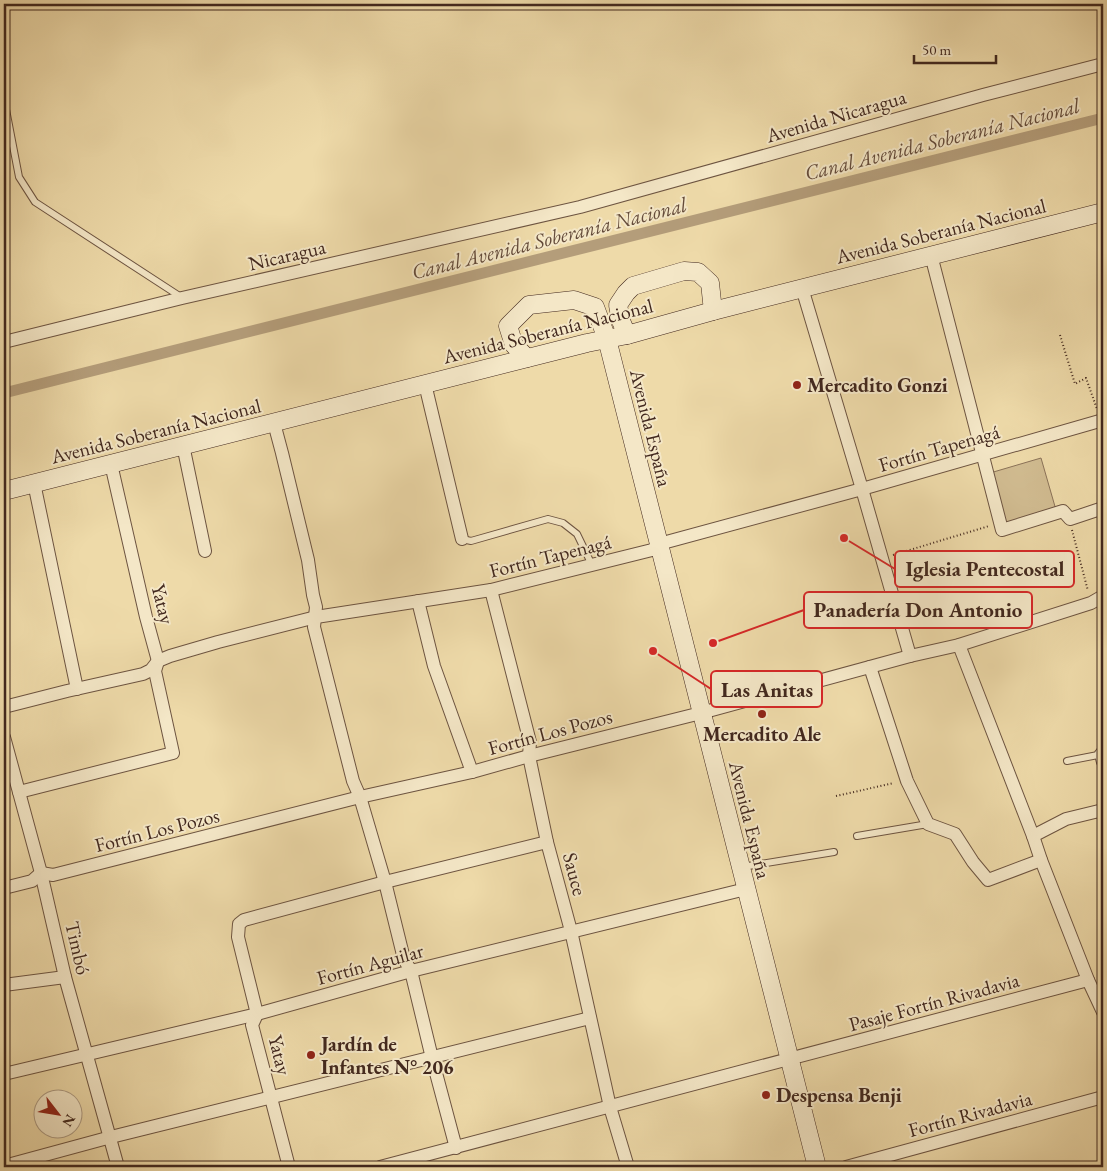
<svg xmlns="http://www.w3.org/2000/svg" width="1107" height="1171" font-family="'EB Garamond',serif">
<style>
.green{fill:#d1bc91;stroke:#8a7258}
.lines{fill:none;stroke-linecap:round;stroke-linejoin:round}
.canal{stroke:#b49d7a;stroke-width:11}
.lane-casing{stroke:#6d5441;stroke-width:8}
.street-casing{stroke:#6d5441;stroke-width:14}
.secondary-casing{stroke:#42281e;stroke-width:19}
.path{stroke:#42281e;stroke-width:2;stroke-dasharray:1 2.5;stroke-linecap:butt}
.lane{stroke:#f4e7c7;stroke-width:6}
.street{stroke:#f4e7c7;stroke-width:12}
.secondary{stroke:#f4e7c7;stroke-width:18}
.poi-dot{fill:#8f2418;stroke:#f4e7c7;stroke-width:2}
.labels{text-anchor:middle;dominant-baseline:central;stroke-width:4;stroke-linejoin:round;paint-order:stroke}
.street-label{font-size:20px;fill:#42281e;stroke:#f4e7c7}
.poi-label{font-size:20px;font-weight:bold;fill:#42281e;stroke:#f4e7c7;text-anchor:start}
.water-label{font-size:21px;font-style:italic;fill:#644b3a;stroke:#f4e7c7}
.leader{fill:none;stroke:#d62828;stroke-width:2}
.callout-dot{fill:#d62828;stroke:#f4e7c7;stroke-width:2}
.callout{fill:#f4e7c7;stroke:#d62828;stroke-width:2}
.callout-label{font-size:21px;text-anchor:middle;font-weight:bold;fill:#42281e}
</style>
<rect width="100%" height="100%" fill="#eedaa9"/>
<filter id="stains"><feTurbulence type="fractalNoise" baseFrequency=".004" numOctaves="4"/><feColorMatrix values="0 0 0 0 .2 0 0 0 0 .09 0 0 0 0 .02 0 0 0 .5 -.17"/></filter>
<radialGradient id="worn" r=".72"><stop offset=".6" stop-color="#630" stop-opacity="0"/><stop offset="1" stop-color="#630" stop-opacity=".3"/></radialGradient>
<path class="green" d="M 1041,458 L 1056,510 L 1004,525 L 990,473 Z"/>
<g class="lines">
<path class="canal" d="M 4,393 L 1103,118"/>
<defs>
<g id="lane">
<path d="M 4,99 L 19,177 L 35,202 L 181,297"/>
<path d="M 462,539 L 471,541 L 548,519 L 563,523 L 577,534 L 592,565"/>
<path d="M 1067,761 L 1103,754"/>
<path d="M 857,836 L 928,824"/>
<path d="M 742,867 L 834,852"/>
</g>
<g id="street">
<path d="M 931,255 L 1002,530 L 1063,511 L 1070,519 L 1103,508"/>
<path d="M 802,288 L 862,489 L 910,656"/>
<path d="M 4,342 L 182,298 L 580,207 L 983,95 L 1103,64"/>
<path d="M 425,384 L 462,539"/>
<path d="M 274,423 L 282,453 L 308,560 L 313,595 L 316,607 L 314,627 L 353,781 L 360,797 L 385,882 L 404,959 L 411,971 L 432,1058 L 456,1148"/>
<path d="M 183,445 L 205,551"/>
<path d="M 34,483 L 77,689"/>
<path d="M 491,590 L 530,742 L 529,756 L 547,842 L 571,931 L 610,1107 L 628,1167"/>
<path d="M 418,601 L 434,666 L 472,772"/>
<path d="M 959,645 L 1033,836 L 1041,860 L 1088,980 L 1103,1012"/>
<path d="M 870,667 L 907,781 L 928,824 L 955,834 L 973,862 L 988,880 L 1041,860"/>
<path d="M 4,707 L 67,691 L 143,674 L 151,670 L 158,661 L 170,656 L 218,642 L 316,617 L 491,590 L 652,550 L 659,544 L 862,489 L 1103,420"/>
<path d="M 4,737 L 41,873 L 65,977 L 118,1167"/>
<path d="M 1101,754 L 1103,762"/>
<path d="M 19,792 L 173,753 L 155,671 L 158,661 L 146,617 L 111,464"/>
<path d="M 1033,836 L 1066,819 L 1103,810"/>
<path d="M 4,888 L 32,881 L 41,873 L 53,875 L 360,797 L 472,772 L 529,756 L 701,713 L 910,656 L 959,645 L 1091,603 L 1103,596"/>
<path d="M 4,985 L 65,977"/>
<path d="M 4,1074 L 257,1014 L 411,971 L 746,889"/>
<path d="M 4,1166 L 111,1137 L 590,1018"/>
<path d="M 289,1167 L 252,1025 L 257,1014 L 238,937 L 239,924 L 244,920 L 385,882 L 547,842"/>
<path d="M 380,1167 L 1088,980"/>
<path d="M 846,1167 L 1103,1097"/>
</g>
<g id="secondary">
<path d="M 627,335 L 621,321 L 618,305 L 626,293 L 633,286 L 684,271 L 698,272 L 710,283 L 713,311"/>
<path d="M 527,358 L 514,345 L 508,326 L 529,305 L 574,300 L 595,307 L 607,339 L 817,1167"/>
<path d="M 4,491 L 587,343 L 627,335 L 713,311 L 1103,212"/>
</g>
</defs>
<use href="#lane" class="lane-casing"/>
<use href="#street" class="street-casing"/>
<use href="#secondary" class="secondary-casing"/>
<g class="path">
<path d="M 1060,335 L 1075,384 L 1086,378 L 1097,409"/>
<path d="M 1072,530 L 1088,591"/>
<path d="M 893,555 L 989,526"/>
<path d="M 836,796 L 894,783"/>
</g>
<use href="#lane" class="lane"/>
<use href="#street" class="street"/>
<use href="#secondary" class="secondary"/>
</g>
<g class="poi-dot">
<circle cx="797" cy="385" r="5"/>
<circle cx="762" cy="714" r="5"/>
<circle cx="311" cy="1055" r="5"/>
<circle cx="766" cy="1095" r="5"/>
</g>
<g class="labels">
<g class="street-label">
<text transform="translate(836 116) rotate(-16)">Avenida Nicaragua</text>
<text transform="translate(941 231) rotate(-14)">Avenida Soberanía Nacional</text>
<text transform="translate(287 255) rotate(-13)">Nicaragua</text>
<text transform="translate(548 331) rotate(-14)">Avenida Soberanía Nacional</text>
<text transform="translate(651 428) rotate(76)">Avenida España</text>
<text transform="translate(156 431) rotate(-14)">Avenida Soberanía Nacional</text>
<text transform="translate(939 448) rotate(-16)">Fortín Tapenagá</text>
<text transform="translate(550 556) rotate(-14)">Fortín Tapenagá</text>
<text transform="translate(163 604) rotate(76)">Yatay</text>
<text transform="translate(550 732) rotate(-15)">Fortín Los Pozos</text>
<text transform="translate(750 820) rotate(76)">Avenida España</text>
<text transform="translate(157 830) rotate(-14)">Fortín Los Pozos</text>
<text transform="translate(575 874) rotate(75)">Sauce</text>
<text transform="translate(78 948) rotate(77)">Timbó</text>
<text transform="translate(370 964) rotate(-15)">Fortín Aguilar</text>
<text transform="translate(934 1002) rotate(-15)">Pasaje Fortín Rivadavia</text>
<text transform="translate(280 1055) rotate(76)">Yatay</text>
<text transform="translate(970 1114) rotate(-15)">Fortín Rivadavia</text>
</g>
<g class="poi-label">
<text x="807" y="385">Mercadito Gonzi</text>
<text x="762" y="734" text-anchor="middle">Mercadito Ale</text>
<text x="321" y="1044">Jardín de<tspan x="321" dy="23">Infantes N° 206</tspan></text>
<text x="776" y="1095">Despensa Benji</text>
</g>
<g class="water-label">
<text transform="translate(942 139) rotate(-14)">Canal Avenida Soberanía Nacional</text>
<text transform="translate(549 238) rotate(-14)">Canal Avenida Soberanía Nacional</text>
</g>
</g>
<path class="leader" d="M844 538L895 569M713 643L804 610M653 651L711 689"/>
<g class="callout-dot">
<circle cx="844" cy="538" r="5"/>
<circle cx="713" cy="643" r="5"/>
<circle cx="653" cy="651" r="5"/>
</g>
<g class="callout">
<rect x="895" y="551" width="179" height="36" rx="5"/>
<rect x="804" y="592" width="228" height="36" rx="5"/>
<rect x="711" y="671" width="111" height="36" rx="5"/>
</g>
<g class="callout-label">
<text x="985" y="576">Iglesia Pentecostal</text>
<text x="918" y="617">Panadería Don Antonio</text>
<text x="767" y="697">Las Anitas</text>
</g>
<rect width="1107" height="1171" fill="none" stroke="#eedaa9" stroke-width="20"/>
<rect x="5" y="5" width="1097" height="1161" fill="none" stroke="#42281e" stroke-width="2.5"/>
<rect x="10" y="10" width="1087" height="1151" fill="none" stroke="#42281e"/>
<g transform="translate(58 1114) rotate(121)"><circle r="24" fill="#f4e7c7" stroke="#ad9b83"/>
<path d="M0-4L9 19L0 12L-9 19Z" fill="#8f2418"/>
<text y="-8" font-size="14" font-weight="bold" text-anchor="middle" fill="#42281e">N</text>
</g>
<path d="M914 55v8h82v-8" fill="none" stroke="#42281e" stroke-width="2.5"/>
<text x="922" y="55" font-size="15" fill="#42281e" stroke="#f4e7c7" stroke-width="4" paint-order="stroke">50 m</text>
<rect width="100%" height="100%" filter="url(#stains)"/>
<rect width="100%" height="100%" fill="url(#worn)"/>
</svg>
